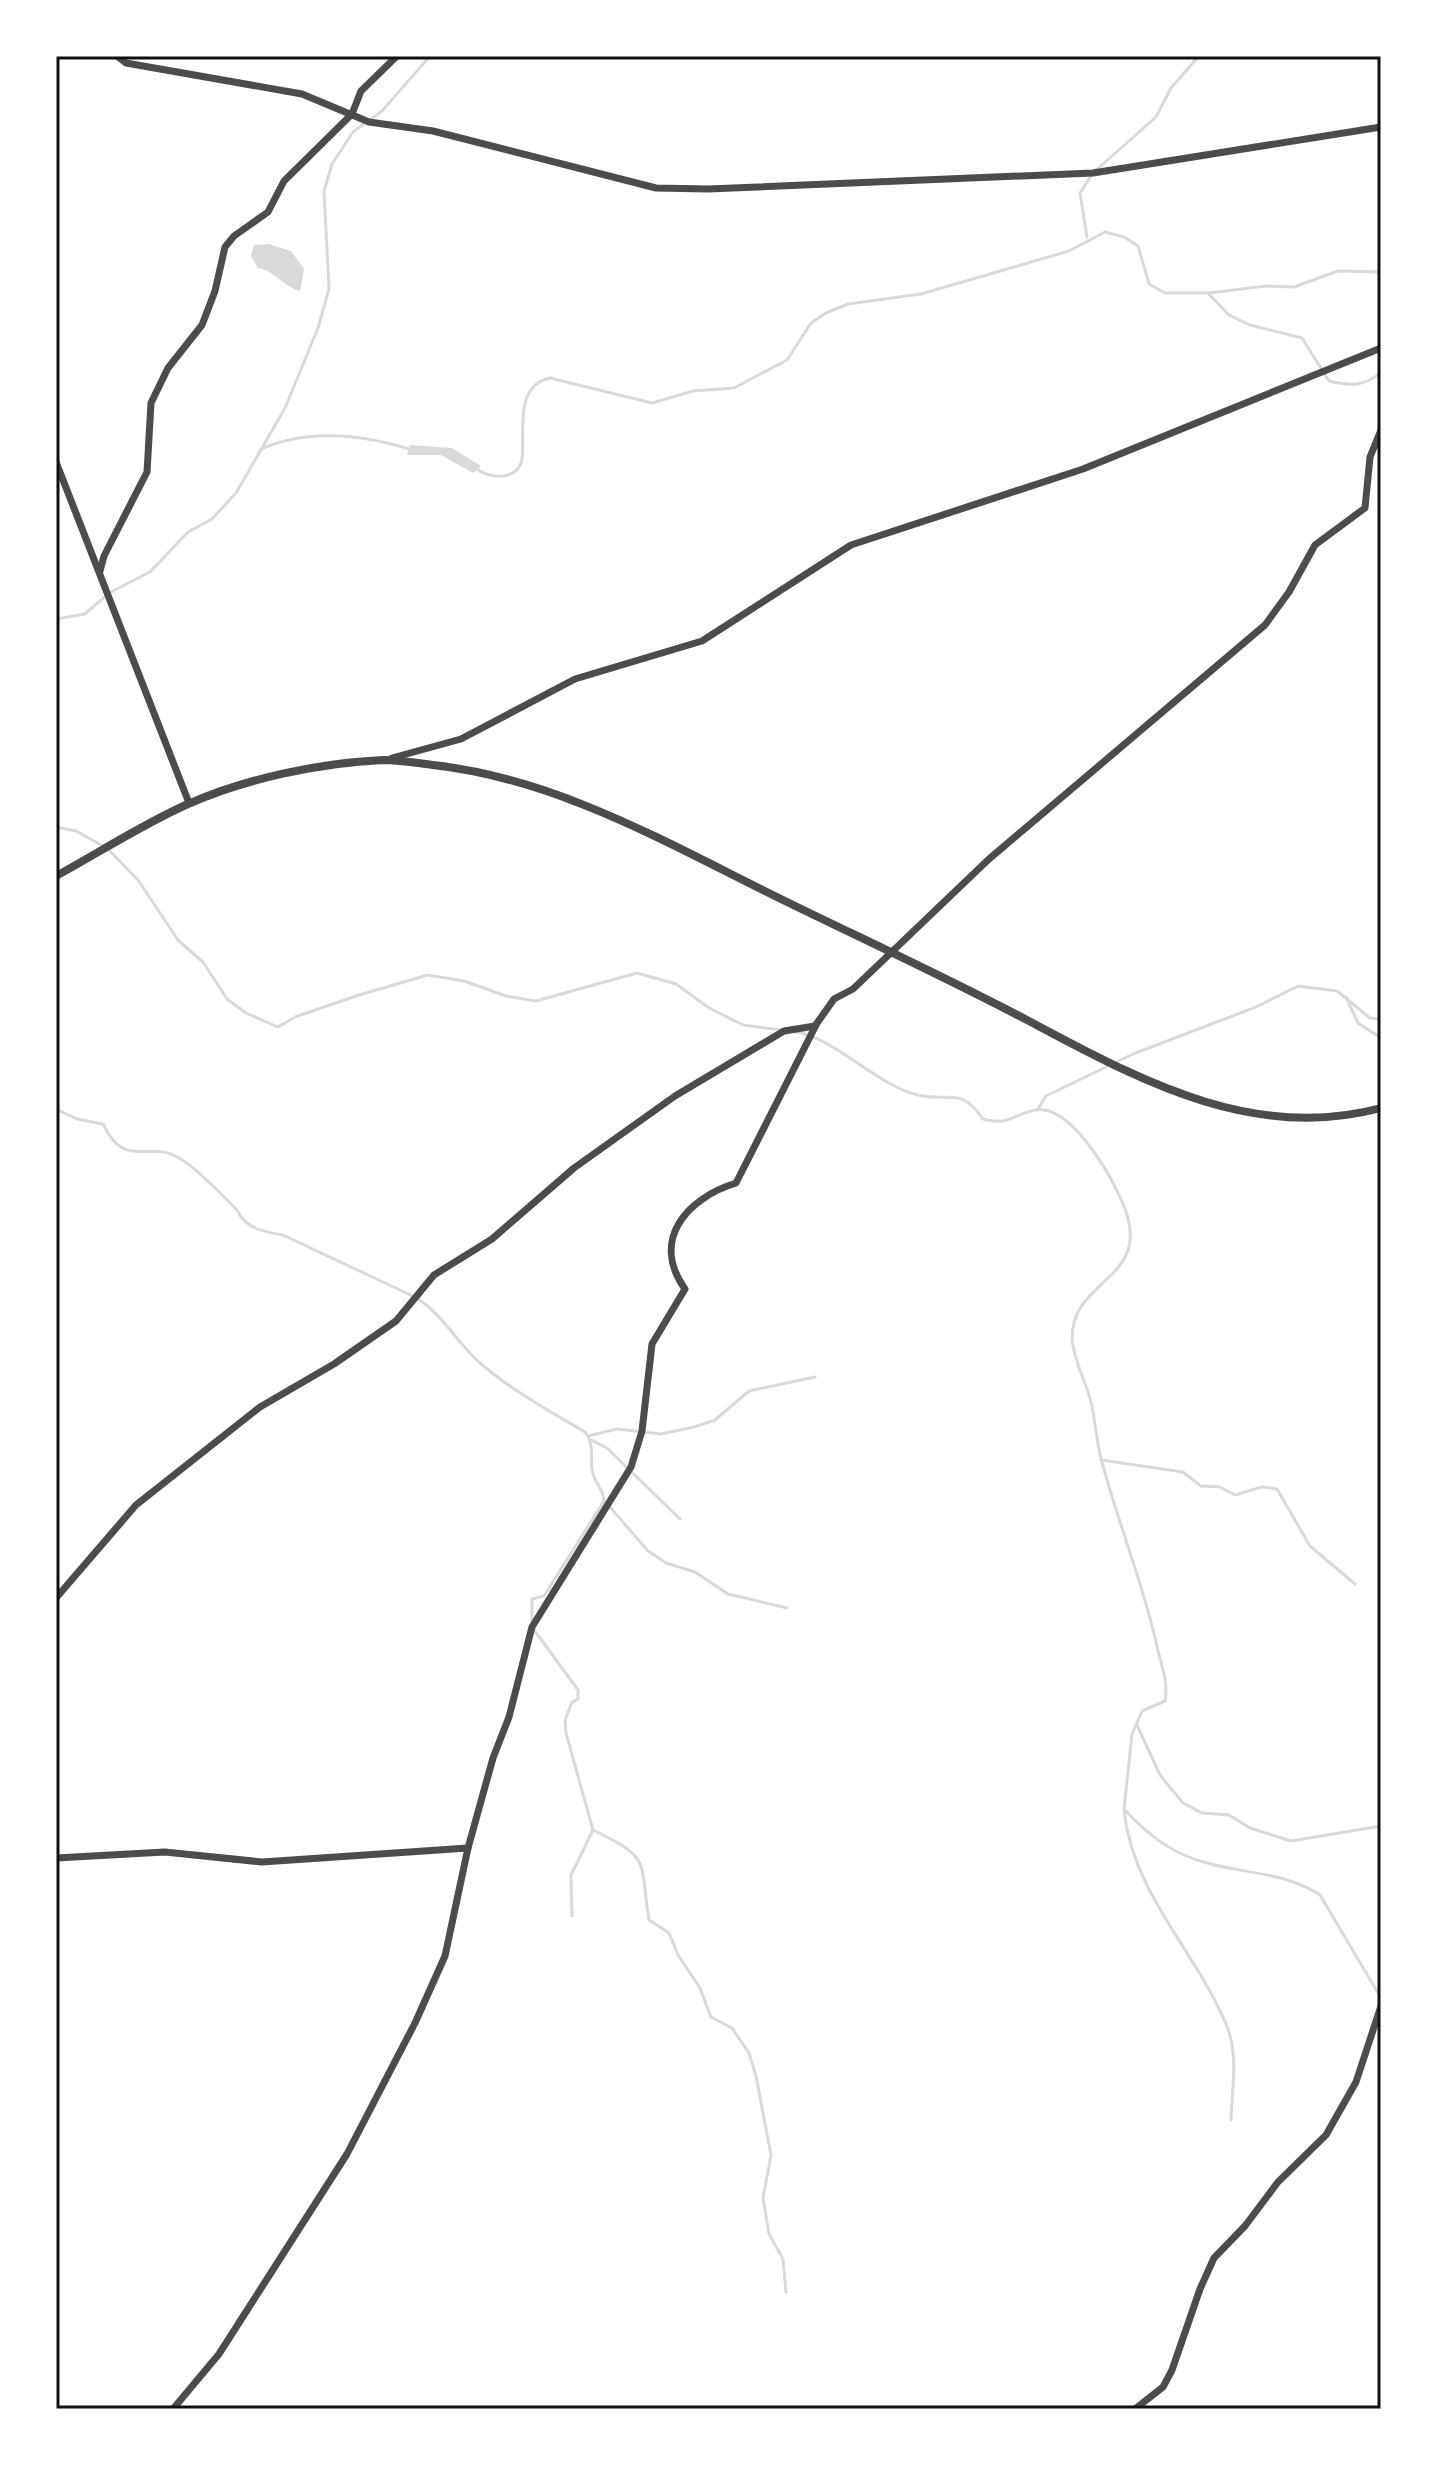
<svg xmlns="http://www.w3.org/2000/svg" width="1437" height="2465" font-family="Spectral,serif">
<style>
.water{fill:#d9d9d9}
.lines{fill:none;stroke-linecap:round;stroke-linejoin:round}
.stream{stroke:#d9d9d9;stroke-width:3}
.minor{stroke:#4c4c4c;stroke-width:7}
.tertiary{stroke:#4c4c4c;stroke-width:8}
.neatline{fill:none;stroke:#111;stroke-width:3}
</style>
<rect width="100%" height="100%" fill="#fff"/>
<g class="water">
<path d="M 269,244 L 291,251 L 304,269 L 300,291 C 282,286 277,272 258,268 L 251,256 L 254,245 Z"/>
<path d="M 410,445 L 452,448 L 481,466 L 473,473 L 441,455 L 407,455 Z"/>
</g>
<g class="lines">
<g class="stream">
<path d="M 1087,237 L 1080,193 L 1093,173 L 1156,117 L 1171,88 L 1199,56"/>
<path d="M 1209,293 L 1266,286 L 1294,287 L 1338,271 L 1381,272"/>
<path d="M 261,449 C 308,429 360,434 409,449"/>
<path d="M 477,469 C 491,480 520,480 522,458 C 525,430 514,386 550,378 L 652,403 L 693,391 L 734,388 L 787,360 L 811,323 L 826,313 L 848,304 L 921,294 L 1069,251 L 1105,232 L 1124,237 L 1138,246 L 1149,284 L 1165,293 L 1208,293 L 1229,315 L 1250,325 L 1302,338 L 1329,381 C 1351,386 1364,387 1381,372"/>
<path d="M 56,619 L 85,614 L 109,593 L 150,572 L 188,532 L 212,519 L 236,493 L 285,408 L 318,328 L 329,289 L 324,191 L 332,164 L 353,132 L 382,111 L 430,56"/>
<path d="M 56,827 L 76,831 L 103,846"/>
<path d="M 109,850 L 138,880 L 178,940 L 203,962 L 227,999 L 246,1013 L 278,1027 L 295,1017 L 359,995 L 428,975 L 464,981 L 506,996 L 536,1001 L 637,973 L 676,984 L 709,1008 L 743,1025 L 781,1030"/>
<path d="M 1346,997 L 1358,1023 L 1381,1038"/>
<path d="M 796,1032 C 835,1038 876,1085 918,1095 C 951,1103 959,1085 983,1119 C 1011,1126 1010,1115 1035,1110 C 1070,1104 1108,1171 1120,1197 C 1160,1280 1072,1275 1072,1338 C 1073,1359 1086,1382 1091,1402 C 1096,1422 1096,1442 1102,1462 C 1118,1523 1142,1580 1156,1642 C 1160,1663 1169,1680 1165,1701 L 1142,1711 L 1132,1734 L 1124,1809 C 1148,1835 1172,1854 1207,1863 C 1246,1874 1285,1872 1320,1895 L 1381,1998"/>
<path d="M 56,1109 L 77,1119 L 103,1124 C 126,1172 148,1138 181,1159 C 202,1173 220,1193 237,1210 C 246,1229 264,1232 283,1235 L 417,1298 C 444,1316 457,1343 481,1364 C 513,1391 549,1411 585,1432 C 595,1446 590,1455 592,1470 C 594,1483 604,1489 604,1501 L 544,1596 L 532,1599 L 532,1627 L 578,1690 L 578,1699 L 572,1702 L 565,1720 L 566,1733 L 593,1830 C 653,1859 639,1860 649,1920 L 669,1933 L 678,1955 L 700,1988 L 711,2017 L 732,2028 L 749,2053 L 756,2076 L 771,2155 L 763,2198 L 769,2234 L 783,2259 L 786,2292"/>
<path d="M 1038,1109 L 1046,1096 L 1133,1054 L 1256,1007 L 1298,986 L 1337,991 L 1370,1018 L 1381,1019"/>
<path d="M 588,1436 L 617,1429 L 661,1434 L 694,1427 L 715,1420 L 749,1391 L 815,1377"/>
<path d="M 591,1440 L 607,1448 L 680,1519"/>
<path d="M 1101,1460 L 1183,1472 L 1201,1486 L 1220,1487 L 1235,1495 L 1262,1487 L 1277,1489 L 1310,1546 L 1355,1584"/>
<path d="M 609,1506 L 648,1551 L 666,1563 L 695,1572 L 728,1594 L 787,1608"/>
<path d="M 1137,1725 L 1160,1775 L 1183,1803 L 1202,1813 L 1229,1815 L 1250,1828 L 1291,1841 L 1381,1826"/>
<path d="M 1124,1811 C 1134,1897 1197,1951 1228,2029 C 1238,2057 1232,2091 1231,2120"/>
<path d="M 572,1916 L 571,1875 L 593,1830"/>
</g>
<g class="minor">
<path d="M 117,56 L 126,63 L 302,94 L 369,122 L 433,131 L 656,188 L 708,189 L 1093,173 L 1381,127"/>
<path d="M 56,462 L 189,803"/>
<path d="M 100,571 L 104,556 L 147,472 L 151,403 L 168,368 L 202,325 L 215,291 L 225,247 L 234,236 L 268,212 L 284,181 L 352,114 L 361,91 L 397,56"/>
<path d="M 392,758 L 461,739 L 575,679 L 702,641 L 851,545 L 1083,469 L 1381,348"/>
<path d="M 56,1598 L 136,1505 L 260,1407 L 334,1364 L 396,1321 L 434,1275 L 492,1239 L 574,1168 L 675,1096 L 784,1031 L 815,1026 L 834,999 L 853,989 L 989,859 L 1265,625 L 1289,592 L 1315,545 L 1365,508 L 1370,457 L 1381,430"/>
<path d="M 56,1858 L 165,1852 L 262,1862 L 468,1848"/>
<path d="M 173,2409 L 219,2354 L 347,2154 L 415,2023 L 445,1956 L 468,1848 L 493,1758 L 509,1717 L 532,1627 L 631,1467 L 642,1431 L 652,1344 L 685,1289 C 650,1240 687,1198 736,1183 L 816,1025"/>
<path d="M 1135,2409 L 1163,2387 L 1172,2370 L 1200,2289 L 1214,2258 L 1245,2226 L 1278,2182 L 1326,2135 L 1356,2082 L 1381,2006"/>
</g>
<path class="tertiary" d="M 56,876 C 100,852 143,824 188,804 C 247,778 320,763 383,760 C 400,760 417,763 433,765 C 560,779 672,846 785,901 C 871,943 958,983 1042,1028 C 1149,1085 1258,1141 1381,1108"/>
</g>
<rect width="1437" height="2465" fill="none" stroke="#ffffff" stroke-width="116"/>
<rect x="58" y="58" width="1321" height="2349" class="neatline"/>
</svg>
